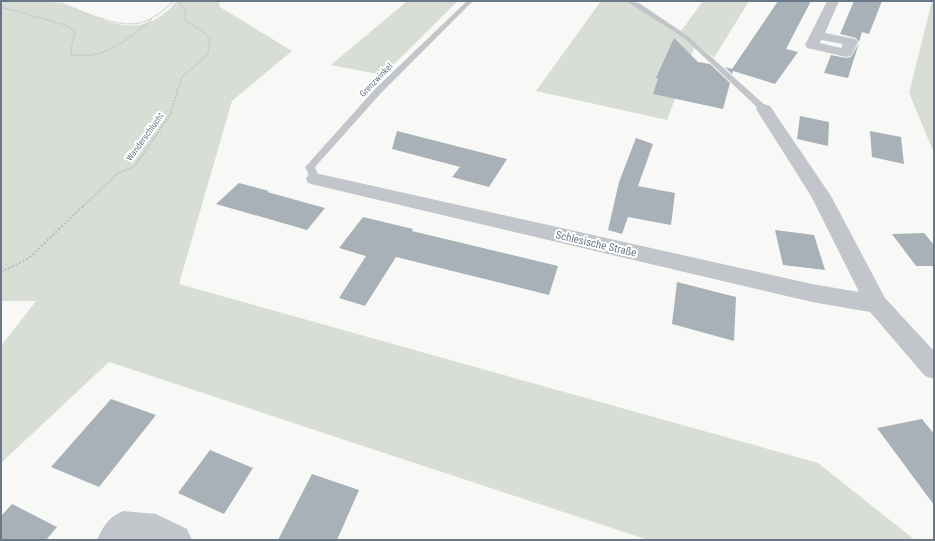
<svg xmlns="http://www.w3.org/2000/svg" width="935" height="541" font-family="'Roboto Condensed',sans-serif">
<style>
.green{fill:#d8ded5}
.building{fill:#a8b1b7}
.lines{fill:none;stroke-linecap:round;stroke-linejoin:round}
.path-far2{stroke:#bec0c3;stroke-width:1.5;stroke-dasharray:1 1;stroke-linecap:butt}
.path-far1{stroke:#bec0c3;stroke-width:2;stroke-dasharray:1.5 1.5;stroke-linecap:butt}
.path{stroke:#bec0c3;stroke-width:2.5;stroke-dasharray:2 2;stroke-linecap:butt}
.lane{fill:#c2c6ca;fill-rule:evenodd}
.street{fill:#c2c6ca;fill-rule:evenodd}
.labels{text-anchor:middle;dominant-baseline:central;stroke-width:4;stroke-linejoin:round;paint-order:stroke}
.far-street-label{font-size:9px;fill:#687887;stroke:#fff}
.street-label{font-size:11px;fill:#687887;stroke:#fff}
</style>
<rect width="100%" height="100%" fill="#f8f9f6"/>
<g class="green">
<path d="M 1,1 C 16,1 36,0 50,1 C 98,12 135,50 177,1 L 219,1 L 220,7 L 292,51 L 232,101 L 179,284 L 818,463 L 915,540 L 648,540 L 109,362 L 1,463 L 1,346 L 36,301 L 1,301 Z"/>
<path d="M 407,1 L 458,1 L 383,75 L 331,65 Z"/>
<path d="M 601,1 L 625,1 L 634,4 L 685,37 L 695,46 L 667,120 L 536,91 Z"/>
<path d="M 703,1 L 749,1 L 714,58 L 681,31 Z"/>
<path d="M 932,1 L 934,1 L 934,153 L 909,93 Z"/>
</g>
<g class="building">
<path d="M 778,1 L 811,1 L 786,49 L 798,52 L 775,84 L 733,71 L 732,74 L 725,67 L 732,69 Z"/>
<path d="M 854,1 L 882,1 L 869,34 L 862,32 L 859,42 L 856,38 L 840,34 Z"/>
<path d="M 674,38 L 698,62 L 710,64 L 730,83 L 723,109 L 653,94 L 658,79 L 656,78 Z"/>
<path d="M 859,43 L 848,78 L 824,73 L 831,55 L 846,58 L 851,57 Z"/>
<path d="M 800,116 L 829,122 L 828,146 L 797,139 Z"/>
<path d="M 397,131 L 507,159 L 489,187 L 452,177 L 460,167 L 392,149 Z"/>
<path d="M 870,131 L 901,137 L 904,164 L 872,157 Z"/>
<path d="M 636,138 L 653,144 L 638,186 L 675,193 L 671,225 L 628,217 L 622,234 L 608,230 L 619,182 Z"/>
<path d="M 239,183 L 269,191 L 267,192 L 325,208 L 307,230 L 216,204 Z"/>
<path d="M 363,217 L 413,229 L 412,231 L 558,266 L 549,295 L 396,257 L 365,306 L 339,298 L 366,256 L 339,248 Z"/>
<path d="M 775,230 L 814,235 L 825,270 L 783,265 Z"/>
<path d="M 924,233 L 934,245 L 934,266 L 916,266 L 892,234 Z"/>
<path d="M 677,282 L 736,297 L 734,341 L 672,324 Z"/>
<path d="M 111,399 L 156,415 L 99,487 L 51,467 Z"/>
<path d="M 922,419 L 934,434 L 934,505 L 877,428 Z"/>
<path d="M 210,450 L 253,468 L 224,514 L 178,493 Z"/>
<path d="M 312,474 L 359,490 L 337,540 L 278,540 Z"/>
<path d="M 12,504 L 57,527 L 46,540 L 1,540 L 1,516 Z"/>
</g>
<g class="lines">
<g class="path-far2">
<path d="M 56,1 C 80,10 118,30 143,22 C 155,18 165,9 174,1"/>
<path d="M 1,7 L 65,25 L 75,31 L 71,49 L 72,55 C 106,59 127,40 152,19"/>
<path d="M 177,91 L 182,77 L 208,54 L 210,37 L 184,19 L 186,10 L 178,1"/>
</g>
<path class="path-far1" d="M 82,207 L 117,174 L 135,166 L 170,115 L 178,90"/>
<path class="path" d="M 1,272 L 29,258 L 83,206"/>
<g class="lane">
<path d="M 467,1 L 473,1 L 381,93 L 315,167 L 320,179 L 315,182 L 312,181 L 305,167 L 307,165 L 375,89 Z"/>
<path d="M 626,1 L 639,3 L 688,36 L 767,107 L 767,111 L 761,111 L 684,38 Z"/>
</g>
<g class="street">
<path d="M 827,1 L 839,1 L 825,33 L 856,39 L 858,42 L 851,56 L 846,57 L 812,49 L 807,48 L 805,45 ZM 821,40 L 843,44 L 841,48 L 820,43 Z"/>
<path d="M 764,104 L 770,106 L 831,196 L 885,298 L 934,351 L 934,379 L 925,376 L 870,312 L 812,302 L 315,185 L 308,183 L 306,179 L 308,175 L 315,173 L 812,284 L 859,292 L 811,196 L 756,109 L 758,106 Z"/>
<path d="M 123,511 L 156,514 L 187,529 L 192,540 L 97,540 C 103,526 109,517 123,511 Z"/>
</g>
</g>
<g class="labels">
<g class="far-street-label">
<text transform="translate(376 80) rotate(-46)">Grenzwinkel</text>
<text transform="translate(145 137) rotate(-54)">Wanderschlucht</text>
</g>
<g class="street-label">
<text transform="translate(596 244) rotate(13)">Schlesische Straße</text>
</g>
</g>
<rect width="935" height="541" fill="none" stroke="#687887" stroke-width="4"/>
</svg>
